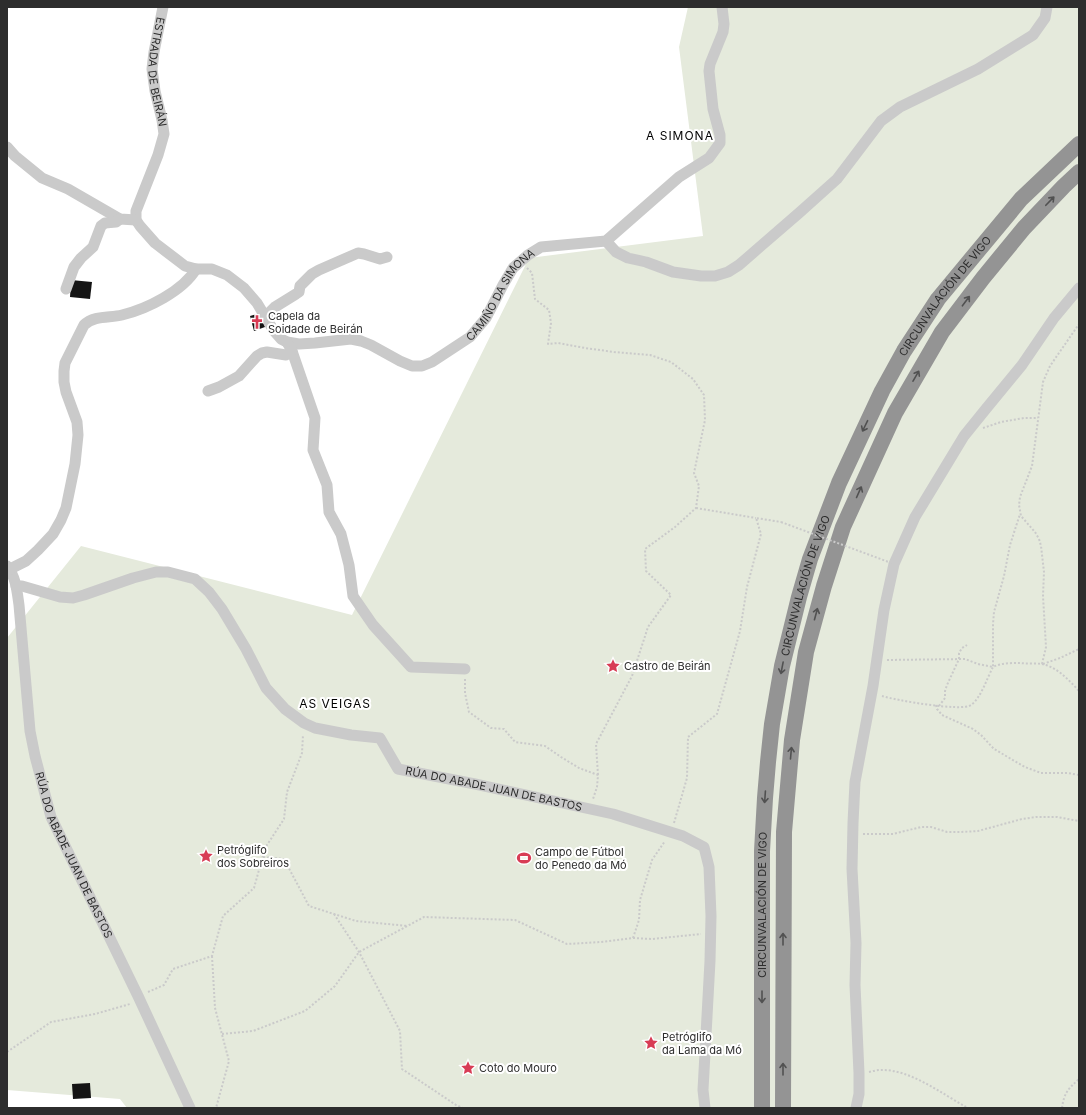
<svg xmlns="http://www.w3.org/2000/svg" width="1086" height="1115" font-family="Inter,sans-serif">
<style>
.green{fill:#e5eadc}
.building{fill:#141414}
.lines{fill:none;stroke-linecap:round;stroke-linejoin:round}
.path{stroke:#cacaca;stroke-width:2;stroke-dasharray:2 2;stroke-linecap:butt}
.minor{stroke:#cacaca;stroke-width:11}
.highway{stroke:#949494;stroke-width:16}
.path-bridge{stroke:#cacaca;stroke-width:2;stroke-dasharray:2 2;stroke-linecap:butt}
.oneway{stroke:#515151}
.labels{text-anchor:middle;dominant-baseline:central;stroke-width:4;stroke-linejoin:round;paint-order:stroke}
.street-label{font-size:11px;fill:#2d2d2d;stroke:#fff}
.poi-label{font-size:11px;fill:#2d2d2d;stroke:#fff;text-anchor:start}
.neighbourhood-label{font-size:12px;letter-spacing:1px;fill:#000;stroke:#fff}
</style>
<rect width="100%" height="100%" fill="#fff"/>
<path class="green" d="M 688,7 L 1079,7 L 1079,1108 L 127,1108 L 120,1099 L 7,1090 L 7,638 L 81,546 L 352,615 L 529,258 L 703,236 L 679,47 Z"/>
<g class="building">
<path d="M 71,280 L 92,282 L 90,299 L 70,297 Z"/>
<path d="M 260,313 L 265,327 L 254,331 L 250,316 Z"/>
<path d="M 90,1083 L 91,1098 L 73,1099 L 72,1084 Z"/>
</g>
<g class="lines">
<g class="path">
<path d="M 527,268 L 532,273 L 535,299 L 549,310 L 551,323 L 548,344 L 558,343 L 585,348 L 614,352 L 650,355 L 671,362 L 693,379 L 704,395 L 705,420 L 694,473 L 699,486 L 696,508 L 675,527 L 645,549 L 646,571 L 671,595 L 648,627 L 632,676 L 596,744 L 598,775"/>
<path d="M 983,428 L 1001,422 L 1024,418 L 1038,418"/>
<path d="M 696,508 L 756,518"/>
<path d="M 887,660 L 965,659 L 978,664 L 993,667 L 993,624 L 994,612 L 1004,576 L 1010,545 L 1020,514"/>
<path d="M 1042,664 L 1046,647 L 1043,596 L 1044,572 L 1041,546 L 1039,539 L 1035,532 L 1021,516 L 1019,505 L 1020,497 L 1032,466 L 1043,382 L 1050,366 L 1079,324"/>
<path d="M 1043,664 L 1060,658 L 1079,649"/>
<path d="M 465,679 L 465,693 L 469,712 L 491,728 L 504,729 L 515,742 L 545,746 L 561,757 L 579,768 L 598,775 L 597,787 L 593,799"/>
<path d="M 882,696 C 895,700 961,712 971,705 C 981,698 987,678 993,667 C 1001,663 1011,663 1020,663 C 1027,664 1035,663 1042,664 C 1057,667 1069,680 1079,691"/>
<path d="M 936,705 L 937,709 L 942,715 L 973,729 L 981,735 L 994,749 L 1025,767 L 1041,773 L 1068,773 L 1079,775"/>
<path d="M 939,706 L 945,698 L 945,691 L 947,685 L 959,659 L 959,653 L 962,648 L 967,645"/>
<path d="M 674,823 L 687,778 L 688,737 L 717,714 L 740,631 L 747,587 L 761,534 L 756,518 L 781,522"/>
<path d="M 863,834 L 893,834 L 921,827 L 931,827 L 947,832 L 961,832 L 978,831 L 1022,819 L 1036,817 L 1057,817 L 1079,821"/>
<path d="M 263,857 L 284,859 L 309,906 L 356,921 L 408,926"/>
<path d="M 334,914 L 359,952 L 400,1031 L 402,1069 L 456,1105 L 463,1108"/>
<path d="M 633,938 L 652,939 L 701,934"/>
<path d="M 212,956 L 215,1008 L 229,1061 L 216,1108"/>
<path d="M 148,992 L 164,985 L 173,969 L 212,956 L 223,916 L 254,888 L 265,848 L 284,819 L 287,792 L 302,753 L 303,735"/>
<path d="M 222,1034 L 253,1031 L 305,1011 L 335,986 L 359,952 L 424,917 L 515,920 L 567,944 L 601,942 L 633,938 L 639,920 L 640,900 L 652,860 L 665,841"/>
<path d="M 7,1052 L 51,1022 L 95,1014 L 130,1004"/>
<path d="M 869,1072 C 873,1071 877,1070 881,1070 C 910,1069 942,1094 968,1108"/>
<path d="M 1062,1108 C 1064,1093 1068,1089 1079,1079"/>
</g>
<g class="minor">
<path id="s1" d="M 163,7 L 154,52 L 152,69 L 155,91 L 162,120 L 164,134 L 158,155 L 136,211 L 136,220 L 140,226 L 155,243 L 185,266 L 196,269 L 212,269 L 227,275 L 244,288 L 257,303 L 274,331 L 281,339 L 287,342 L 299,344 L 315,343 L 351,339 L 361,341 L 371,345 L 400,361 L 412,366 L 422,366 L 432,362 L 470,337 L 486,318 L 503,285 L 513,268 L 528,255 L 541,247 L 606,241 L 679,177 L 709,158 L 720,143 L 720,135 L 713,109 L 709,71 L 710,64 L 723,32 L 724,24 L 722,7"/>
<path d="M 7,147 L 15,156 L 42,178 L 68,189 L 120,219 L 136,220"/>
<path d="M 606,241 L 616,252 L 628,258 L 646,262 L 673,272 L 701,276 L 715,276 L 728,272 L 739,265 L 799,213 L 837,179 L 881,121 L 900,107 L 978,69 L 1033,35 L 1045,18 L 1047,7"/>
<path d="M 66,289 L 74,267 L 81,258 L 93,247 L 101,226 L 105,223 L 116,222 L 120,219"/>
<path d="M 265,317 L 275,307 L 296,294 L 299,292 L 300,286 L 312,274 L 319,270 L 358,253 L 364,254 L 380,259 L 387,257"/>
<path d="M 287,342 L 292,351 L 315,418 L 313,450 L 327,485 L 329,512 L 341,534 L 349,565 L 353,596 L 373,625 L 411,667 L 465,669"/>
<path d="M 208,391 L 219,387 L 239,376 L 257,356 L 262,353 L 267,352 L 286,355 L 292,351"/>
<path id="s2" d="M 7,566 C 16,577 17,591 19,605 L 30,731 L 35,756 L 51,817 L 138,996 L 190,1108"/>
<path d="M 10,569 L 26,561 L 38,550 L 53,534 L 61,520 L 66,508 L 75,464 L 78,435 L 77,422 L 66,392 L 64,382 L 64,371 L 65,363 L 84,325 C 94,315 110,318 122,315 C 147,309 183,291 196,269"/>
<path id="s3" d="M 16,586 L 22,586 L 60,597 L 73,598 L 84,595 L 133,578 L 156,572 L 168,572 L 195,579 L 209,592 L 222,609 L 246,649 L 266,688 L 285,709 L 304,723 L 315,728 L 351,735 L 380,738 L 398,769 L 475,784 L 613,814 L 683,836 L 704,847 L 709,867 L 711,916 L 710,961 L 703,1090 L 705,1108"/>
<path d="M 856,1108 L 859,1094 L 859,1073 L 855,985 L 856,943 L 852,869 L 853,823 L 855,782 L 873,686 L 884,610 L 894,564 L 915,517 L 964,436 L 985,410 L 1022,365 L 1054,318 L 1079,288"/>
</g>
<g class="highway">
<path id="s4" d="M 762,1108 L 762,851 L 765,798 L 768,762 L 772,724 L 782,666 L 799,597 L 810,559 L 839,483 L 882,391 L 904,351 L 938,299 L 1021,199 L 1079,144"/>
<path d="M 783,1108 L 784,832 L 792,740 L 806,652 L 824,586 L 843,527 L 895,413 L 942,332 L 983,278 L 1024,228 L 1064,186 L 1079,172"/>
</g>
<path class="path-bridge" d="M 781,522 L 894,564"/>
</g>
<defs><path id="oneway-shaft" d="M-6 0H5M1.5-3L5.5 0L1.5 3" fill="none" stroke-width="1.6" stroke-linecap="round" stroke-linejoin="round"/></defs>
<g class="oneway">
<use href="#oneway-shaft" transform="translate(1050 201) rotate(-46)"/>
<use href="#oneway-shaft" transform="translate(966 301) rotate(-53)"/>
<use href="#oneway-shaft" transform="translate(916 376) rotate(-60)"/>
<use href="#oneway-shaft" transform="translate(865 426) rotate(116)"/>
<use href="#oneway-shaft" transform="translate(859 492) rotate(-66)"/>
<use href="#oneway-shaft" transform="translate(816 614) rotate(-75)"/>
<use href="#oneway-shaft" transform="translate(782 668) rotate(101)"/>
<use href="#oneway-shaft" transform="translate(791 753) rotate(-85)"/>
<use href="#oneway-shaft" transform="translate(765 797) rotate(94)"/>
<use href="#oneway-shaft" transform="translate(783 939) rotate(-90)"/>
<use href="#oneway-shaft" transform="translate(762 997) rotate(90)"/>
<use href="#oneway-shaft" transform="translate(783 1069) rotate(-90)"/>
</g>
<defs>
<symbol id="church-bare" viewBox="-9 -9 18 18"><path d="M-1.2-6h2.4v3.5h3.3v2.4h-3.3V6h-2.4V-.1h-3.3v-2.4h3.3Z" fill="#d83c55" stroke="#fff" stroke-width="2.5" paint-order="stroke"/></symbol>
<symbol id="sight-bare" viewBox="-9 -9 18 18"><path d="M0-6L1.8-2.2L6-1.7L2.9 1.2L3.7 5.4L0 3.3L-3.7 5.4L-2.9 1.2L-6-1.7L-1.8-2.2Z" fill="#d83c55" stroke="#fff" stroke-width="2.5" paint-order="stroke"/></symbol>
<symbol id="stadium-bare" viewBox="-9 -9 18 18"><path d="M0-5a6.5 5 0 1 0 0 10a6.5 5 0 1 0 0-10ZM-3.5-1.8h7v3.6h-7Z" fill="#d83c55" stroke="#fff" stroke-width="2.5" paint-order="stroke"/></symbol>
</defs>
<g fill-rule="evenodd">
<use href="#church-bare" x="247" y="312" width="20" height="20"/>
<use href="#sight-bare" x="603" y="656" width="20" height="20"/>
<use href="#sight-bare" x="196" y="846" width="20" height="20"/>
<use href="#stadium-bare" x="514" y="848" width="20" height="20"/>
<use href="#sight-bare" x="641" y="1033" width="20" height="20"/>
<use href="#sight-bare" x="458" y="1058" width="20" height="20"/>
</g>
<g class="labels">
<g class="street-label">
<text stroke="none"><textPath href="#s1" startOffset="66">ESTRADA DE BEIRÁN</textPath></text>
<text stroke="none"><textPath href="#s1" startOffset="673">CAMIÑO DA SIMONA</textPath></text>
<text stroke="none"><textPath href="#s4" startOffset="851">CIRCUNVALACIÓN DE VIGO</textPath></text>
<text stroke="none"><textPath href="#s4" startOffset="527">CIRCUNVALACIÓN DE VIGO</textPath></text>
<text stroke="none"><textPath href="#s3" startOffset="580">RÚA DO ABADE JUAN DE BASTOS</textPath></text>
<text stroke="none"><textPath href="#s2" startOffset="300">RÚA DO ABADE JUAN DE BASTOS</textPath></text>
<text stroke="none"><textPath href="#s4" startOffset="203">CIRCUNVALACIÓN DE VIGO</textPath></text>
</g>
<g class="poi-label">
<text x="268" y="316">Capela da<tspan x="268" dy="13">Soidade de Beirán</tspan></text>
<text x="624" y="666">Castro de Beirán</text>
<text x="217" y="850">Petróglifo<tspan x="217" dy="13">dos Sobreiros</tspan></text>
<text x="535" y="852">Campo de Fútbol<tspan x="535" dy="13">do Penedo da Mó</tspan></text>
<text x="662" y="1037">Petróglifo<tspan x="662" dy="13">da Lama da Mó</tspan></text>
<text x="479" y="1068">Coto do Mouro</text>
</g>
<g class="neighbourhood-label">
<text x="680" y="135">A SIMONA</text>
<text x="335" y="703">AS VEIGAS</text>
</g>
</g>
<rect width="1086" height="1115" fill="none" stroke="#2d2d2d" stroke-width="16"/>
</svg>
